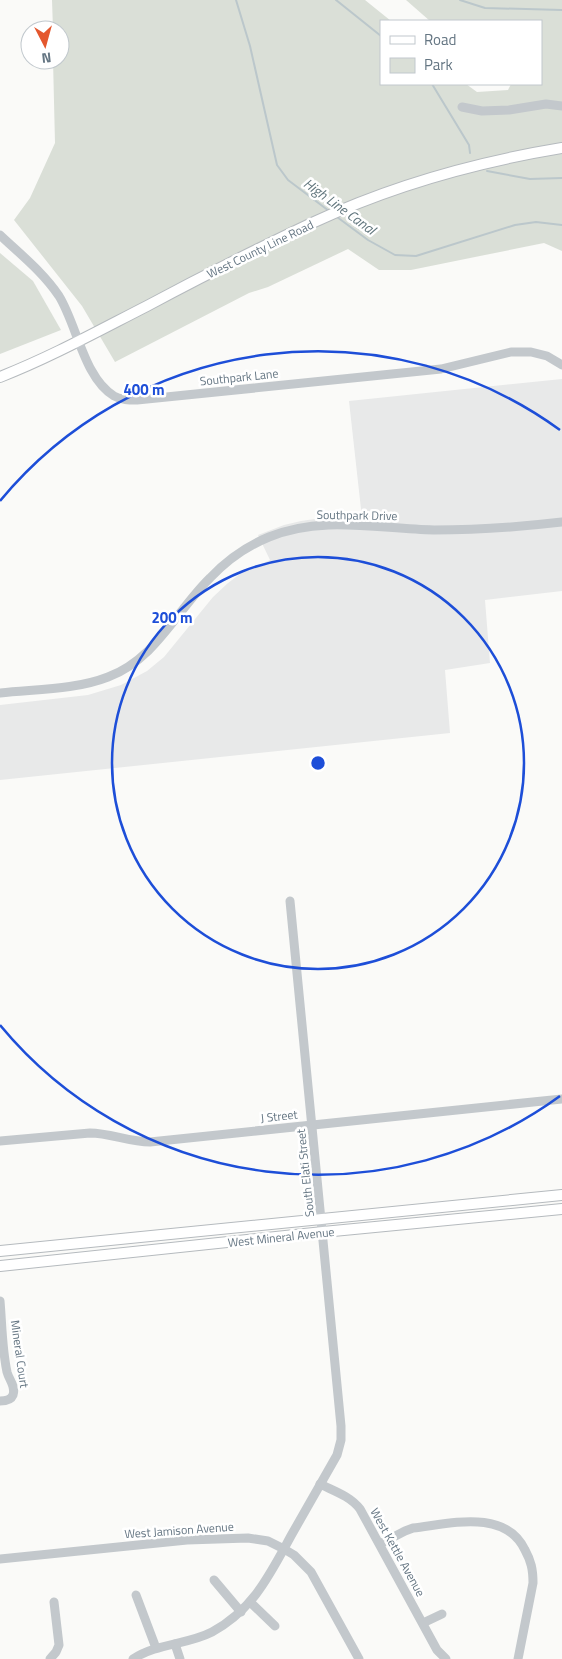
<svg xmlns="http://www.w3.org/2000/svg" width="562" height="1659" font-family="'Titillium Web',sans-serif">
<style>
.built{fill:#e8e9e9}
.green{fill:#dadfd7}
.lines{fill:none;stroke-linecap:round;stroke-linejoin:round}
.stream{stroke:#bbc7cb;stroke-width:2}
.major-casing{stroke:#b5babe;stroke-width:12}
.minor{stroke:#c3c8cc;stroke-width:9}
.major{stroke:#fff;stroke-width:10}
.ring{fill:none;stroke:#1d4ed8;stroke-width:2.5}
.labels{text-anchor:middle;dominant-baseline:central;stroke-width:5;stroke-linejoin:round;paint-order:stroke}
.street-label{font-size:12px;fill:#657683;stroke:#fff}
.water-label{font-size:14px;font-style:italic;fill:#60757c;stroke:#fff}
.centre{fill:#1d4ed8;stroke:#fff;stroke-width:2.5}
.ring-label{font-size:15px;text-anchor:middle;font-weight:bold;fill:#1d4ed8;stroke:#fff;stroke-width:5;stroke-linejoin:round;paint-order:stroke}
</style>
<rect width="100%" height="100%" fill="#fafaf8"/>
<path class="built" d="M 562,379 L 562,591 L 485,600 L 490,663 L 445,670 L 450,733 L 0,780 L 0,705 L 88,695 L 121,685 L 147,671 L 164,657 L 213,597 L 228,583 L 240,574 L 270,560 L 258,535 L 284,525 L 301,521 L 328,517 L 362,518 L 349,401 Z"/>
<g class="green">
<path d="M 52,0 L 365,0 L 391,21 L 381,21 L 381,84 L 466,84 L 477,92 L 508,90 L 511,84 L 541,84 L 541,21 L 430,21 L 406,0 L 562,0 L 562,251 L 544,243 L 411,270 L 379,270 L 348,249 L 268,287 L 249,293 L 115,362 L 82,306 L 14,220 L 30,198 L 55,143 L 53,60 L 60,60 L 60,30 L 53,30 Z"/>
<path d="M 0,253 L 33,281 L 61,330 L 0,354 Z"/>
</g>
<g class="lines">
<g class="stream">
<path d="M 236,0 L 250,46 L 277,165 L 288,180 L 329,211"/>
<path d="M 336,0 L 381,36"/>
<path d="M 460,0 L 485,8 L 562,10"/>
<path d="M 432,84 L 469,145 L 470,153"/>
<path d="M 487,171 L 530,179 L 562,178"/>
<path d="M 337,217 L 368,240 L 395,255 L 416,256 L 515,225 L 536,222 L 562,225"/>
</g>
<defs>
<g id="major">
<path d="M 0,377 C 51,357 98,331 147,306 C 201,277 257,249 312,223 C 391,186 477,162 562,148"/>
<path d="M 0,1251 L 562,1195"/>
<path d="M 0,1266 L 323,1232 L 562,1209"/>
</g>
</defs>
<use href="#major" class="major-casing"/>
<g class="minor">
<path d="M 462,107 L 482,111 L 509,110 L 546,104 L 562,106"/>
<path d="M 0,235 C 20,254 43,272 59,296 C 77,325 84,378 114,396 C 121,400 129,400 137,400 L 441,369 L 511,352 L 531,352 L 547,356 L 562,365"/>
<path d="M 0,693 C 35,689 75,690 108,677 C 156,659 176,611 210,578 C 226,561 247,546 269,537 C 322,515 378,529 434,530 C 477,530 519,527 562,522"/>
<path d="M 0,1141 L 90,1133 C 110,1133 129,1142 150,1142 L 562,1099"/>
<path d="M 0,1301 C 2,1324 2,1349 7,1372 C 9,1380 16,1386 13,1395 C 11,1400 6,1401 0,1401"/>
<path d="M 320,1484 C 334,1491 350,1496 360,1509 L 437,1650 L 446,1659"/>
<path d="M 380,1544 L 405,1531 L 413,1528 C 449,1524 505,1508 525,1550 C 531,1561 533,1569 533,1583 L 518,1659"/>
<path d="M 0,1559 L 187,1540 L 248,1538 L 268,1541 L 284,1549 L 294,1555 L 311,1572 L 359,1659"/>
<path d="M 214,1580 L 241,1612"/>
<path d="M 136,1595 L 156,1648"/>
<path d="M 250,1602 L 275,1626"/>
<path d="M 423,1623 L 442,1614"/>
<path d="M 175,1644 L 180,1659"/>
<path d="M 50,1659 L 56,1652 L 59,1645 L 54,1602"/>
<path d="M 133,1659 C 157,1643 187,1645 212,1632 C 254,1609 270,1574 292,1534 C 307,1508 322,1481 337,1455 L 341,1440 L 341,1426 L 290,901"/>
</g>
<use href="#major" class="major"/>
</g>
<g class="ring">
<circle cx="318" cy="763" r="206"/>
<path d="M560 1096A412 412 0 0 1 0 1025M0 501A412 412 0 0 1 560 430"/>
</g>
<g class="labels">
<g class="street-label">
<text transform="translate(260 249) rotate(-26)">West County Line Road</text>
<text transform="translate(239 377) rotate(-6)">Southpark Lane</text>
<text transform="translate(357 515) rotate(1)">Southpark Drive</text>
<text transform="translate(279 1116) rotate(-6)">J Street</text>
<text transform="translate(305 1173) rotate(-96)">South Elati Street</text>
<text transform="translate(281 1237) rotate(-6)">West Mineral Avenue</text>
<text transform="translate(20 1354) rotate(82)">Mineral Court</text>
<text transform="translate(179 1530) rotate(-4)">West Jamison Avenue</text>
<text transform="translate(398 1552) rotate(61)">West Kettle Avenue</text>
</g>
<g class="water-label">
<text transform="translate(340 206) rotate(36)">High Line Canal</text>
</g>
</g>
<circle cx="318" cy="763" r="8" class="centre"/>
<g class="ring-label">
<text x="144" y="395">400 m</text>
<text x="172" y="623">200 m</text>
</g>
<rect x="380" y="20" width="162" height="65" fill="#ffffff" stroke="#c1c8cd"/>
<rect x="390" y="36" width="25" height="8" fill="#ffffff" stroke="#c1c8cd"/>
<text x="424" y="45" font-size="15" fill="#657683">Road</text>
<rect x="390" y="58" width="25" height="15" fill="#dadfd7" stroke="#c1c8cd"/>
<text x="424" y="70" font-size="15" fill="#657683">Park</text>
<g transform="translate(45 45) rotate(174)"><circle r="24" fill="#ffffff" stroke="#c1c8cd"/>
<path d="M0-4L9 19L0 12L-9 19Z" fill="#e4572e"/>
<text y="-8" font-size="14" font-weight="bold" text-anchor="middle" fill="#657683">N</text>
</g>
</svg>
